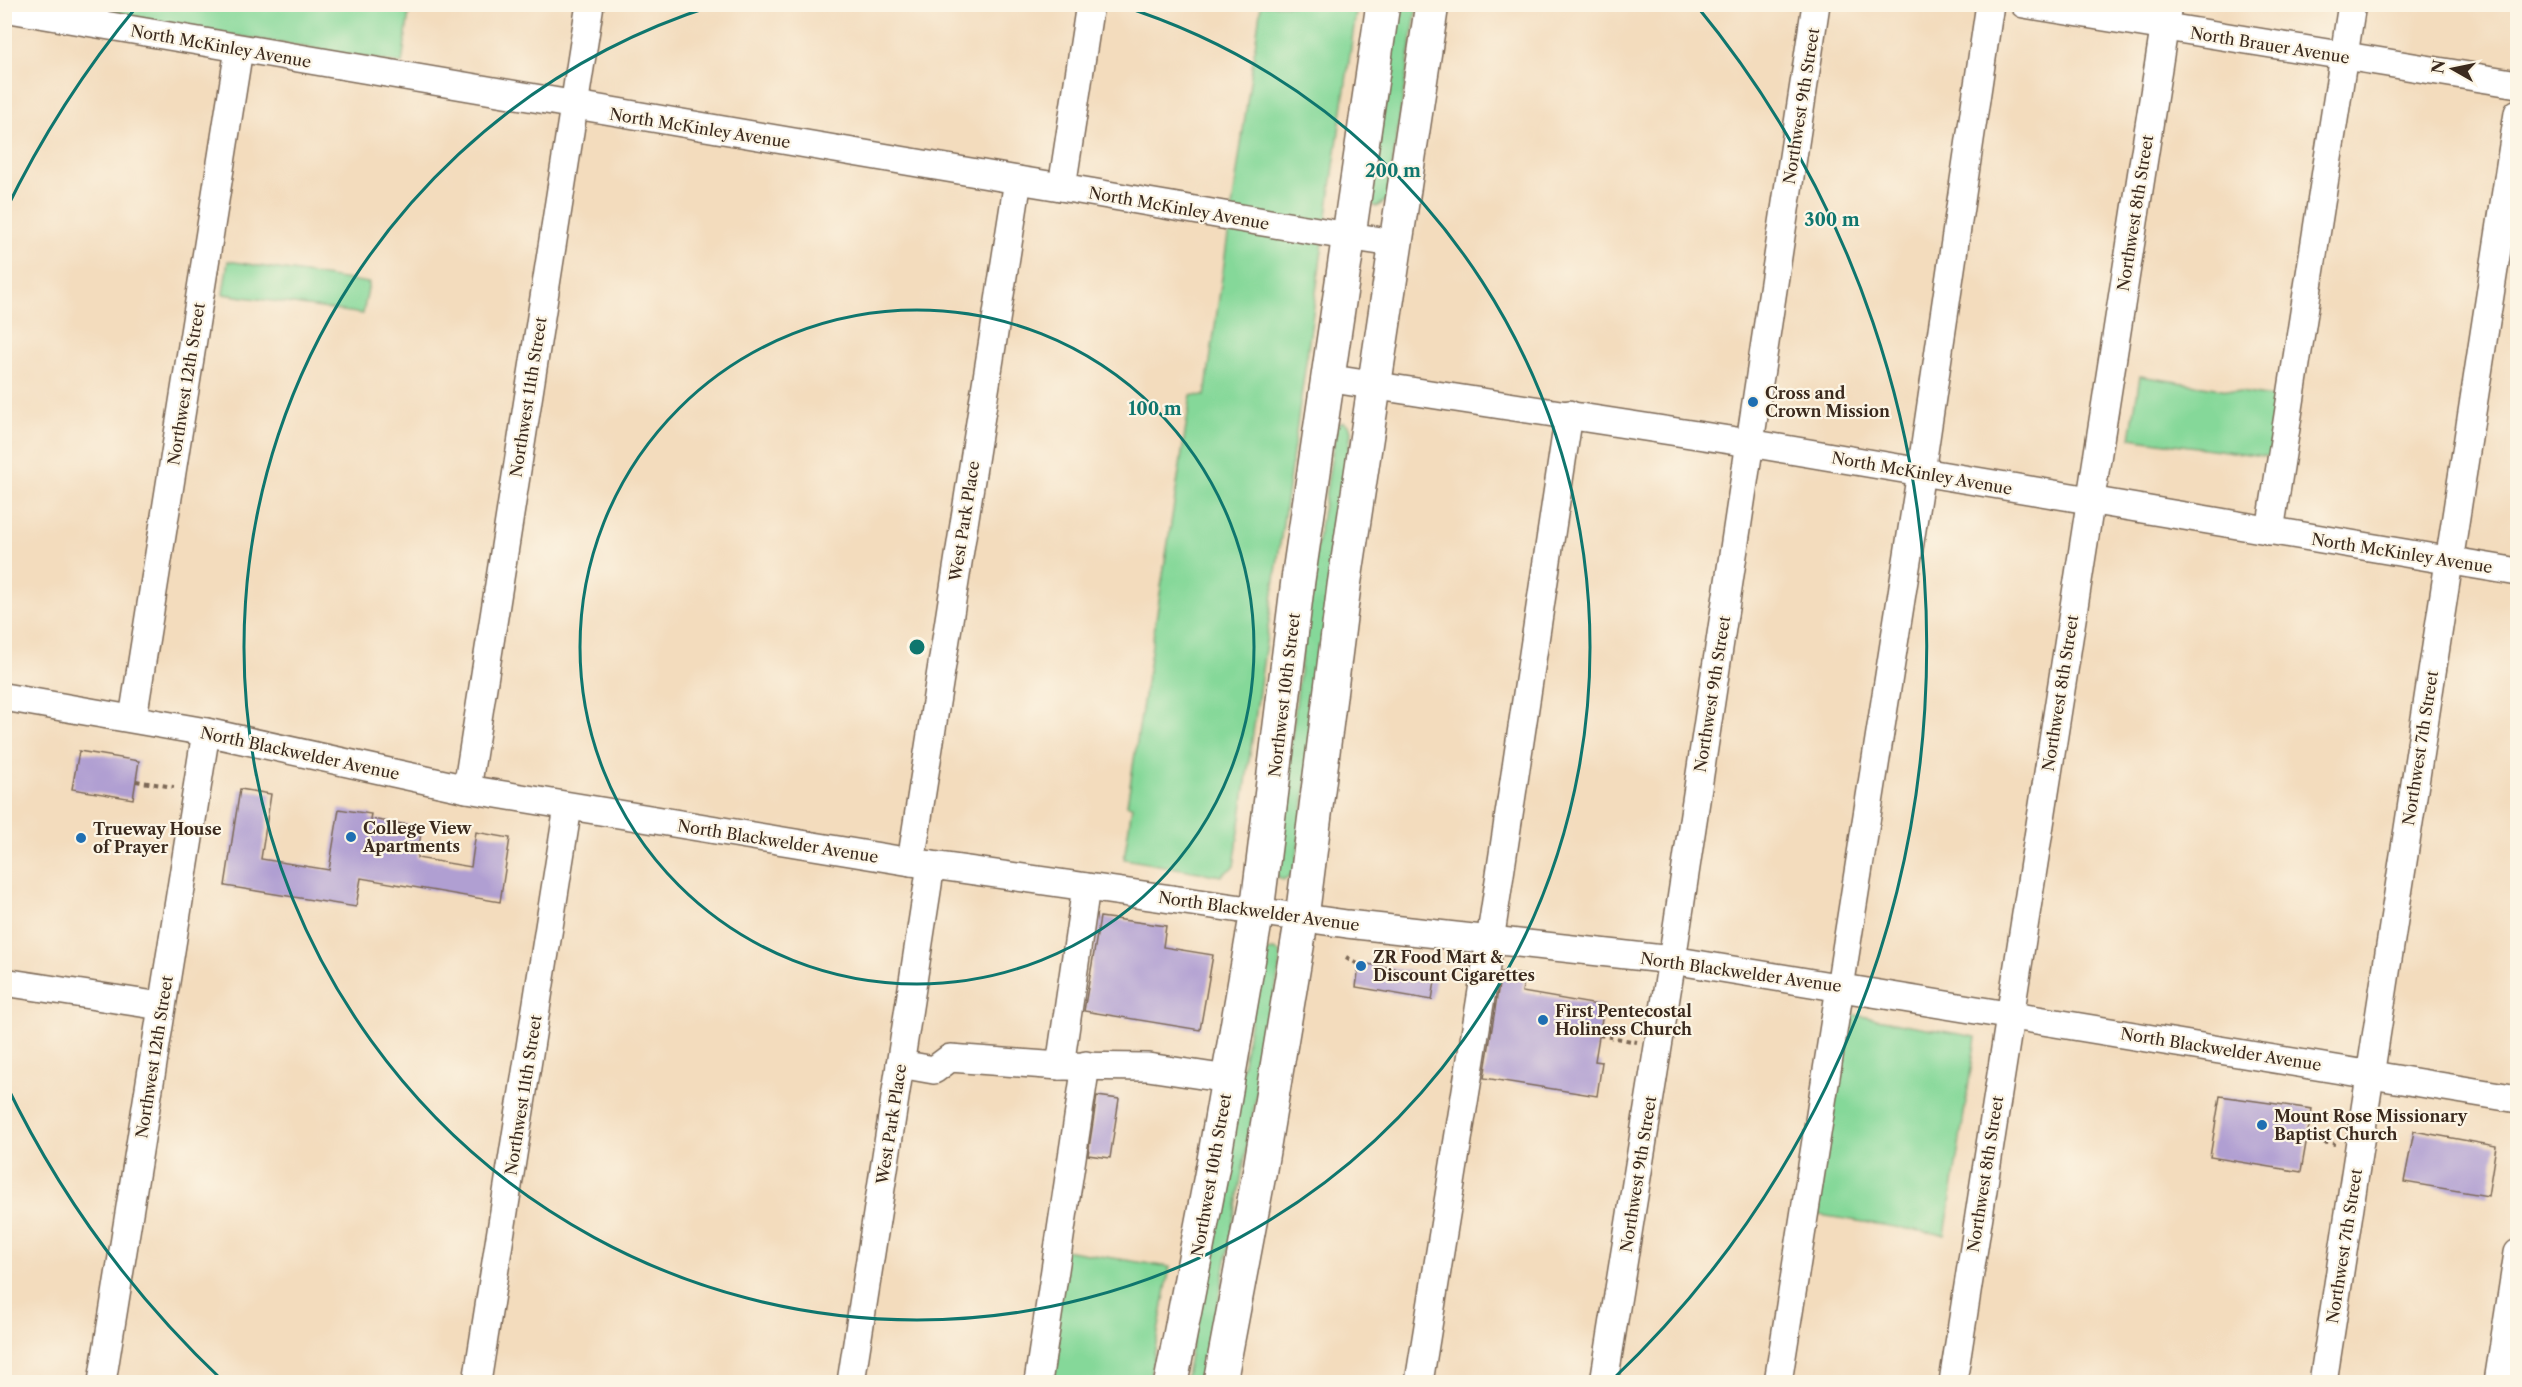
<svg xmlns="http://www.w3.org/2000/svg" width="2522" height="1387" font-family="'Libre Caslon Text',serif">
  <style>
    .green { fill: #85d899; stroke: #60815c; stroke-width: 1.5 }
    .building { fill: #b09fd2 }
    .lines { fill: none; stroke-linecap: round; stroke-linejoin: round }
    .minor-casing { stroke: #7b6856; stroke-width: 30 }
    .major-casing { stroke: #7b6856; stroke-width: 36 }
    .path { stroke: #7b6856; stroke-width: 4; stroke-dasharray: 4.5 4.5; stroke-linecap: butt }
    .minor { stroke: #fff; stroke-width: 27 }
    .major { stroke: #fff; stroke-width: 33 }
    .ring { fill: none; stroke: #0f766e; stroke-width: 3 }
    .poi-dot { fill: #1f6fb2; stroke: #fcf5e5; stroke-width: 2 }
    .labels { text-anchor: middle; stroke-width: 4.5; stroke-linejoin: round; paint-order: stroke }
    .street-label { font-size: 16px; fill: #3b2a1e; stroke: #fcf5e5 }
    .poi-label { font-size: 16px; font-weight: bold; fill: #3b2a1e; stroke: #fcf5e5; text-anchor: start }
    .centre { fill: #0f766e; stroke: #fcf5e5; stroke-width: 3 }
    .ring-label { font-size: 18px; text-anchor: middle; font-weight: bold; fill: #0f766e; stroke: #fcf5e5; stroke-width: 4.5; stroke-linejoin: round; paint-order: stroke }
  </style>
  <rect width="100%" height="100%" fill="#fcf5e5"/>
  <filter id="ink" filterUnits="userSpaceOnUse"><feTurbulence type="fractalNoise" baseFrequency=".0167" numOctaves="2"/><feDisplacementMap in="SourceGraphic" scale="12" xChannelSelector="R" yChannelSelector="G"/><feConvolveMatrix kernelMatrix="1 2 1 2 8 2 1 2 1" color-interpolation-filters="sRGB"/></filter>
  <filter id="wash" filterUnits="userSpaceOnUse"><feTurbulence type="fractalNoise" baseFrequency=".008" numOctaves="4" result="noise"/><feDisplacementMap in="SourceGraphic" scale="24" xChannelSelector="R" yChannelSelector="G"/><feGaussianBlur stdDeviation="1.35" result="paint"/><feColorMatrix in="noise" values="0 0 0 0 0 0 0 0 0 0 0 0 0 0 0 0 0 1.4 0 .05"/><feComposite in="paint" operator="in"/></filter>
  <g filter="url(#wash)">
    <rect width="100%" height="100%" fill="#f3dcbd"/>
    <!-- green -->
    <g class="green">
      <path d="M56,5H410L402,64Z"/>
      <path d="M1261,5H1357L1234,866L1221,876L1124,859L1132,806L1127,805L1191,395L1205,396Z"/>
      <path d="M1398,5H1417L1387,200L1376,207L1371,204L1368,198Z"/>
      <path d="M228,261L369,283L363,314L223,294Z"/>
      <path d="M2140,376L2278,398L2270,457L2130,438Z"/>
      <path d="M1344,422L1350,427L1351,432L1295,873L1283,880L1278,877L1276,869L1309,595L1337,424Z"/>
      <path d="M1274,950L1280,952L1281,959L1204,1382H1185L1262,958L1267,951Z"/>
      <path d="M1844,1013L1976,1037L1945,1235L1813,1214Z"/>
      <path d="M1063,1250L1170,1267L1149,1382H1042Z"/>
    </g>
    <g id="blocks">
      <!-- building -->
      <g class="building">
        <path d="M79,751L139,761L133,799L72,789Z"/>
        <path d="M240,789L271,794L261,859L329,870L339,809L371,814L370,819L422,827L417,858L471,867L476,832L510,838L500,902L361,878L356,907L225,886Z"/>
        <path d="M1100,917L1166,926L1163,947L1213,955L1200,1030L1084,1011Z"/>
        <path d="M1367,964L1436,975L1432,1000L1356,987L1359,966Z"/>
        <path d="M1501,972L1525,975L1522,992L1604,1006L1595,1061L1602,1062L1597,1096L1484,1078Z"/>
        <path d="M1097,1096L1119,1099L1110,1158L1088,1155Z"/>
        <path d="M2220,1096L2312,1109L2301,1172L2210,1157Z"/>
        <path d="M2414,1131L2496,1146L2488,1196L2404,1182Z"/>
      </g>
    </g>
  </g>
  <g filter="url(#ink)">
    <use href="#blocks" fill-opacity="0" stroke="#7b6856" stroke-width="1.5"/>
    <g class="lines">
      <!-- minor casing -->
      <g class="minor-casing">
        <g id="minor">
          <path d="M2024,4L2518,84"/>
          <path d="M4,8C342,67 680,124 1018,180C1144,200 1269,225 1395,243"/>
          <path d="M1062,187L1090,4"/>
          <path d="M1326,378L1749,443L2518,572"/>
          <path d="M2270,531L2352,4"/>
          <path d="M4,697L206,732L467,789L911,862L1347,924L1672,960L2518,1099"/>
          <path d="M133,718L239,49"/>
          <path d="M467,789L590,4"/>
          <path d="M911,862L1018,180"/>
          <path d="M4,982L161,1006"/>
          <path d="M900,1064L934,1070L950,1058L1060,1066L1148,1067L1228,1079"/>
          <path d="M1060,1066L1086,887"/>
          <path d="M102,1382L206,732"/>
          <path d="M477,1382L568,807"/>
          <path d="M851,1382L931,865"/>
          <path d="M1038,1382L1086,1065"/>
          <path d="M1419,1382L1490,941L1569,414"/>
          <path d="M1604,1382L1672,960L1816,4"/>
          <path d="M1778,1382L1921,472L1990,4"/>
          <path d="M1953,1382L2168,4"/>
          <path d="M2323,1382L2518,113"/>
          <path d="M2498,1382L2518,1253"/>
        </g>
      </g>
      <!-- major casing -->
      <g class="major-casing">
        <g id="major">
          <path d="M1171,1382L1214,1160L1257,911L1298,580L1383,4"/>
          <path d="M1220,1382L1260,1169L1302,917L1344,586L1432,4"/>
        </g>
      </g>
      <!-- path -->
      <g class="path">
        <path d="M136,781L174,787"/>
        <path d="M1346,957L1361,966"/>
        <path d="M1599,1035L1637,1042"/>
        <path d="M2306,1140L2335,1144"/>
      </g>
      <!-- minor -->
      <use href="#minor" class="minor"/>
      <!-- major -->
      <use href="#major" class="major"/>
    </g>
  </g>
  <!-- distance rings -->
  <g class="ring">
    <circle cx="917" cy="647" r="337"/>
    <path d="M1119 5A673 673 0 1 1 715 5"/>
    <path d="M222 1380A1010 1010 0 0 1 5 1082M5 212A1010 1010 0 0 1 138 5M1696 5A1010 1010 0 0 1 1612 1380"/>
  </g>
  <!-- markers -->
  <g class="poi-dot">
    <circle cx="1753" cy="402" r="6"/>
    <circle cx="351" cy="837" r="6"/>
    <circle cx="81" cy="838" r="6"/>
    <circle cx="1361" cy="966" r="6"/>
    <circle cx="1543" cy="1020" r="6"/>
    <circle cx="2262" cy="1125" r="6"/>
  </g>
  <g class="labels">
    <!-- street labels -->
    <g class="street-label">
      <text transform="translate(2270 45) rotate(9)" y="6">North Brauer Avenue</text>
      <text transform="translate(221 46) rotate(10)" y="6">North McKinley Avenue</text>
      <text transform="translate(1801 106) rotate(-81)" y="6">Northwest 9th Street</text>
      <text transform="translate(700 128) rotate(9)" y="6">North McKinley Avenue</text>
      <text transform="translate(1179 208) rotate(10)" y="6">North McKinley Avenue</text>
      <text transform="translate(2135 213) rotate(-81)" y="6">Northwest 8th Street</text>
      <text transform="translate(186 384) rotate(-81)" y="6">Northwest 12th Street</text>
      <text transform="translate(528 397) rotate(-81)" y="6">Northwest 11th Street</text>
      <text transform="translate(1922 473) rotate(10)" y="6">North McKinley Avenue</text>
      <text transform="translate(964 521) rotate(-81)" y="6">West Park Place</text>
      <text transform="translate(2402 553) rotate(9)" y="6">North McKinley Avenue</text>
      <text transform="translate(2060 693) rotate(-81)" y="6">Northwest 8th Street</text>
      <text transform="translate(1712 694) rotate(-81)" y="6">Northwest 9th Street</text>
      <text transform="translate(1284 695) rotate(-83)" y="6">Northwest 10th Street</text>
      <text transform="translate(2420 748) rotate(-81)" y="6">Northwest 7th Street</text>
      <text transform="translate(300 753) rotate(12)" y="6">North Blackwelder Avenue</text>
      <text transform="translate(778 841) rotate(9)" y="6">North Blackwelder Avenue</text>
      <text transform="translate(1259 911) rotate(8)" y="6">North Blackwelder Avenue</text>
      <text transform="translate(1741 972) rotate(8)" y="6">North Blackwelder Avenue</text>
      <text transform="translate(2221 1049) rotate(9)" y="6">North Blackwelder Avenue</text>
      <text transform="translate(154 1057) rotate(-81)" y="6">Northwest 12th Street</text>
      <text transform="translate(523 1095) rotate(-81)" y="6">Northwest 11th Street</text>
      <text transform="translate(891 1124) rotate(-81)" y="6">West Park Place</text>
      <text transform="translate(1638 1174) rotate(-81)" y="6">Northwest 9th Street</text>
      <text transform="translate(1985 1174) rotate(-81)" y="6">Northwest 8th Street</text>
      <text transform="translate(1211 1175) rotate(-80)" y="6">Northwest 10th Street</text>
      <text transform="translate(2344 1246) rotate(-81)" y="6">Northwest 7th Street</text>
    </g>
    <!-- poi labels -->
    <g class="poi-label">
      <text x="1765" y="399">Cross and<tspan x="1765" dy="18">Crown Mission</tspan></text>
      <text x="363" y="834">College View<tspan x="363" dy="18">Apartments</tspan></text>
      <text x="93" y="835">Trueway House<tspan x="93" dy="18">of Prayer</tspan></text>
      <text x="1373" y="963">ZR Food Mart &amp;<tspan x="1373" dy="18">Discount Cigarettes</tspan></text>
      <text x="1555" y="1017">First Pentecostal<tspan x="1555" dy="18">Holiness Church</tspan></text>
      <text x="2274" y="1122">Mount Rose Missionary<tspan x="2274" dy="18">Baptist Church</tspan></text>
    </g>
  </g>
  <circle cx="917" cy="647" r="9" class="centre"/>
  <g class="ring-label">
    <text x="1393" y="177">200 m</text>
    <text x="1832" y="226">300 m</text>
    <text x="1155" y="415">100 m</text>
  </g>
  <!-- margin -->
  <rect width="2522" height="1387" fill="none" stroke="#fcf5e5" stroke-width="24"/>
  <!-- north arrow -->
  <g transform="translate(2453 69) rotate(279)" stroke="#fcf5e5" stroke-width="4.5" paint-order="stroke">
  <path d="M0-4.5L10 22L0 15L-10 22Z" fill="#3b2a1e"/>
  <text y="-9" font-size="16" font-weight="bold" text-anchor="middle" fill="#3b2a1e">N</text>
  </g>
</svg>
